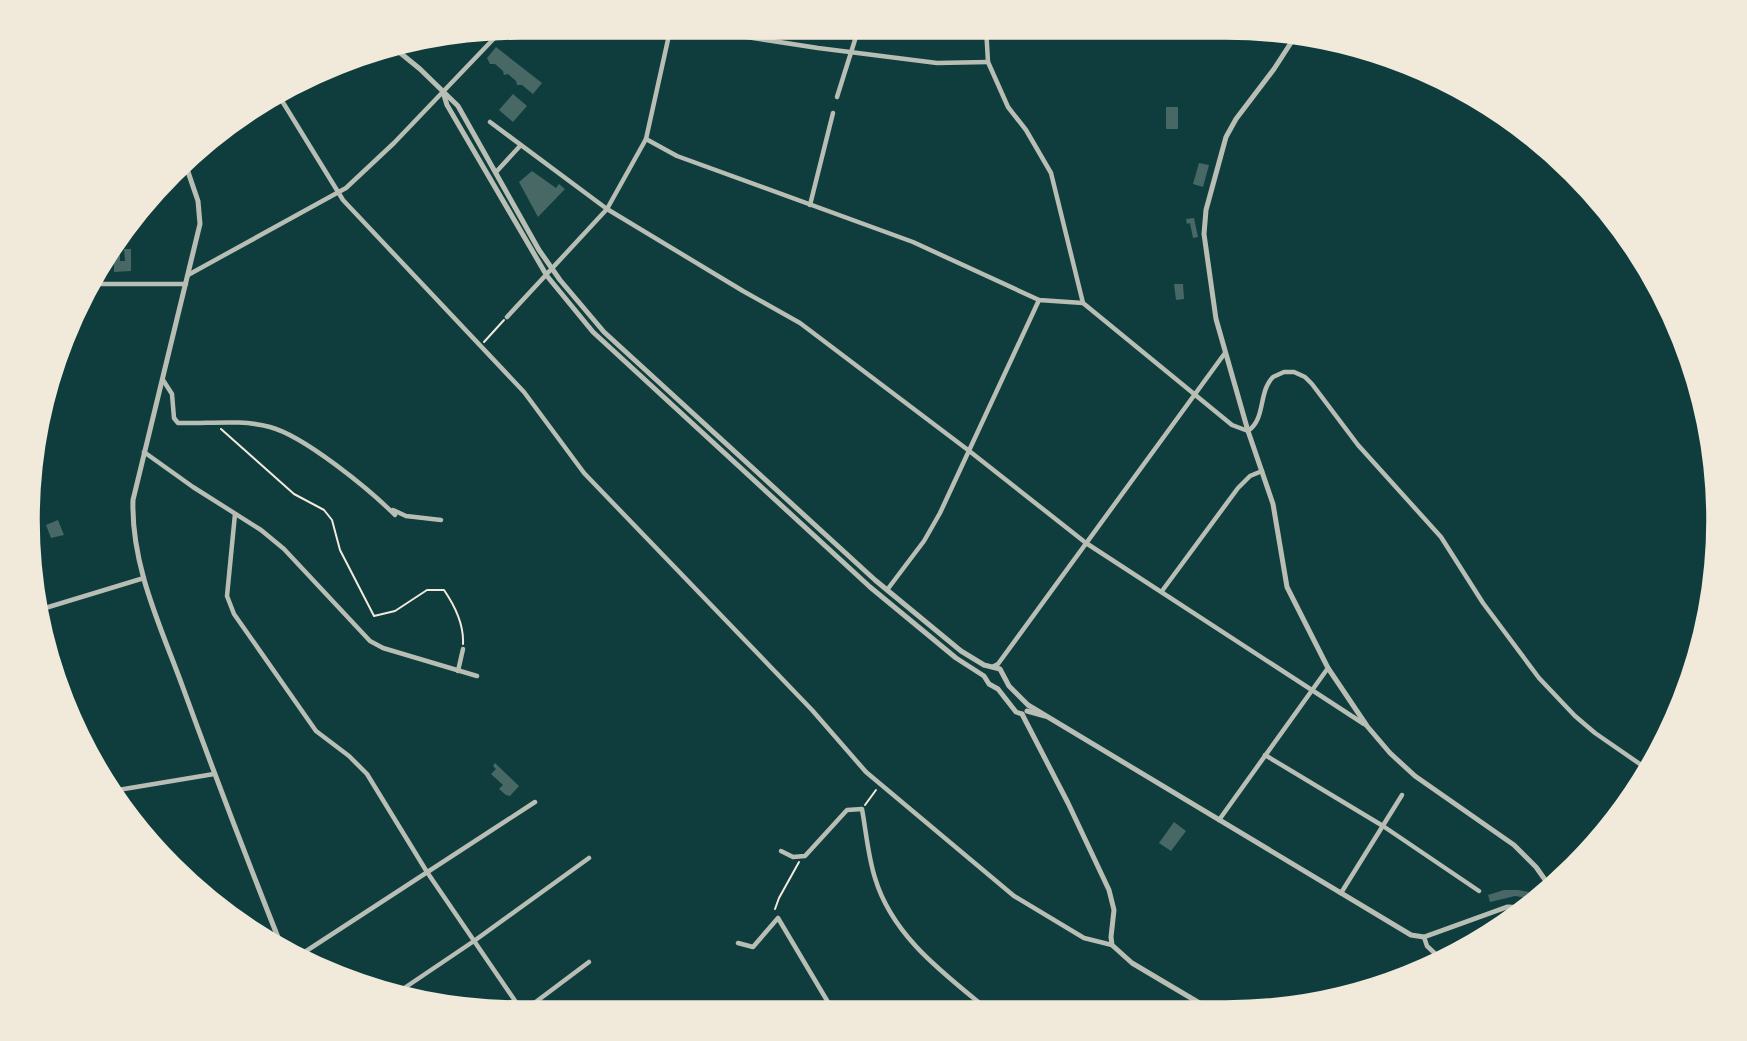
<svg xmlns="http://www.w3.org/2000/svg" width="1747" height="1041" font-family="Cabin,sans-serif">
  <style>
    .building { fill: #486865 }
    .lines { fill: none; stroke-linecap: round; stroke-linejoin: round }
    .path { stroke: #f1e9da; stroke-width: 2 }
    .minor { stroke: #b8beb3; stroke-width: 4.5 }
    .tertiary { stroke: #b8beb3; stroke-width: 5 }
    .rim { fill: none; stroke: #f1e9da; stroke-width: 3.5 }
  </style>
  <rect width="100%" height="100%" fill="#0f3d3e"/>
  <!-- building -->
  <g class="building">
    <path d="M496,47L542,83L533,94L522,85H517L516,81L508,74L504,75L503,71L495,64H490L487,58Z"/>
    <path d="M513,94L527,106L513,122L499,110Z"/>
    <rect x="1166" y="107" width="12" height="22"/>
    <path d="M1199,163L1209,165L1203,187L1193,184Z"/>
    <path d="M532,171L556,188L559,184L565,189L538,217L519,182Z"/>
    <path d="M1194,218L1198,237L1193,238L1190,223L1187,224L1186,219Z"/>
    <path d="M114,249H120V261H125L124,249H131V271L114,272Z"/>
    <path d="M1174,284H1183L1184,299L1176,300Z"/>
    <path d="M58,520L64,535L51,538L46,525Z"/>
    <path d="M495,763L519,786L510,796L506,795L499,789L503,785L491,774L496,769L493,766Z"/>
    <path d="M1174,822L1186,831L1171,851L1159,843Z"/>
    <path d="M1504,890H1518L1529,892L1527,898L1515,896L1490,902L1488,895Z"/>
    <path d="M1474,938L1477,946L1455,956L1450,946L1461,940L1462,942Z"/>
  </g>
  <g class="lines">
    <!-- path -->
    <g class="path">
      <path d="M484,342L504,320"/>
      <path d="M221,429L294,494L324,510L332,520L340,550L374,616L395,611L427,590H444C455,606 464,625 463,644"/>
      <path d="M865,805L876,790"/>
      <path d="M775,909L779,898L799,862"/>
    </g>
    <!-- minor -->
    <g class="minor">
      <path d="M675,26L818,48L937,63L988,62"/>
      <path d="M986,27L988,62L1008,107L1026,130L1051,173L1083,303L1232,425L1248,431C1266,419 1258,392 1273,377L1284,372H1294L1305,377L1312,384L1358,445L1441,537L1483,603L1539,678L1575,716L1595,733L1650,771"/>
      <path d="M279,96L343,200L524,392L584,473L812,710L866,772L1014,896L1084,938L1112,945"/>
      <path d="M837,97L859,27"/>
      <path d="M490,122L607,209L743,291L800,323L968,450L1086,543L1364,724"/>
      <path d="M646,139L677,156L913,242L1039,300L1083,303"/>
      <path d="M497,171L520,146"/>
      <path d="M810,205L833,113"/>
      <path d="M188,275L346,188L394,143L503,29"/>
      <path d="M94,284H186"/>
      <path d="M507,317L607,209L646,139L671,26"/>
      <path d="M163,380L172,394L174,418L178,423C207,424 241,419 270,427C304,436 369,489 395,515"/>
      <path d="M144,452L193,487L261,530L284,549L370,641L383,648L477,676"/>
      <path d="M393,510L406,516L441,520"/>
      <path d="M235,514L227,596L234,614L316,731L349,756L367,774L427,872L524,1014"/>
      <path d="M887,590L924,541L940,513L1039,300"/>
      <path d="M1162,591L1238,488L1250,476L1262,471"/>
      <path d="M39,599L45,621L44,629"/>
      <path d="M42,609L144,578"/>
      <path d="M994,666L998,664L1225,353"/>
      <path d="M458,671L463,649"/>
      <path d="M1265,755L1383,826L1479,891"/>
      <path d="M112,791L214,774"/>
      <path d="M1219,820L1328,668"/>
      <path d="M781,851L793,857L805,856L847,810L862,809C866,831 868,856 875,878C893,938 946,975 993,1014"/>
      <path d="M1341,893L1402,795"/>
      <path d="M1424,937L1427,946L1443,961"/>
      <path d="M738,943L753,947L778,918L835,1014"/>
      <path d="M297,957L535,802"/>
      <path d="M394,995L474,941L589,858"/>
      <path d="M521,1013L589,962"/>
    </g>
    <!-- tertiary -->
    <g class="tertiary">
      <path d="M1296,35L1274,69L1236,119L1226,137L1206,210L1204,234L1216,319L1248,431L1273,504L1287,587L1328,668L1367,726L1390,753L1415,776L1514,845L1536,867L1553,891"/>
      <path d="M393,47L420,69L458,106L539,250L560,280L604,332L875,580L961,651L984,665L1000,669L1009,686L1028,705L1411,935L1424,937L1507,907L1531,908"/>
      <path d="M443,92L447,105L547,276L593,332L870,587L956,658L984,676L989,684L998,689L1016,712L1022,714"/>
      <path d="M185,163L198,201L200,224L133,500C131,565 160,625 182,685C214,773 248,862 283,950"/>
      <path d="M1027,711L1045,716"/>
      <path d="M1022,714L1068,803L1109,890L1114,910L1111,937L1112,945L1132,963L1218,1014"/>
    </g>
  </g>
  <!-- crop -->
  <path d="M0 0H1747V1041H0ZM520 38H1226A482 482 0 0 1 1708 520V520A482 482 0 0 1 1226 1002H520A482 482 0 0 1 38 520V520A482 482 0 0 1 520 38Z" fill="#f1e9da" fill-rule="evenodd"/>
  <path class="rim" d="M520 38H1226A482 482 0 0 1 1708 520V520A482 482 0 0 1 1226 1002H520A482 482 0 0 1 38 520V520A482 482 0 0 1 520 38Z"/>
</svg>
